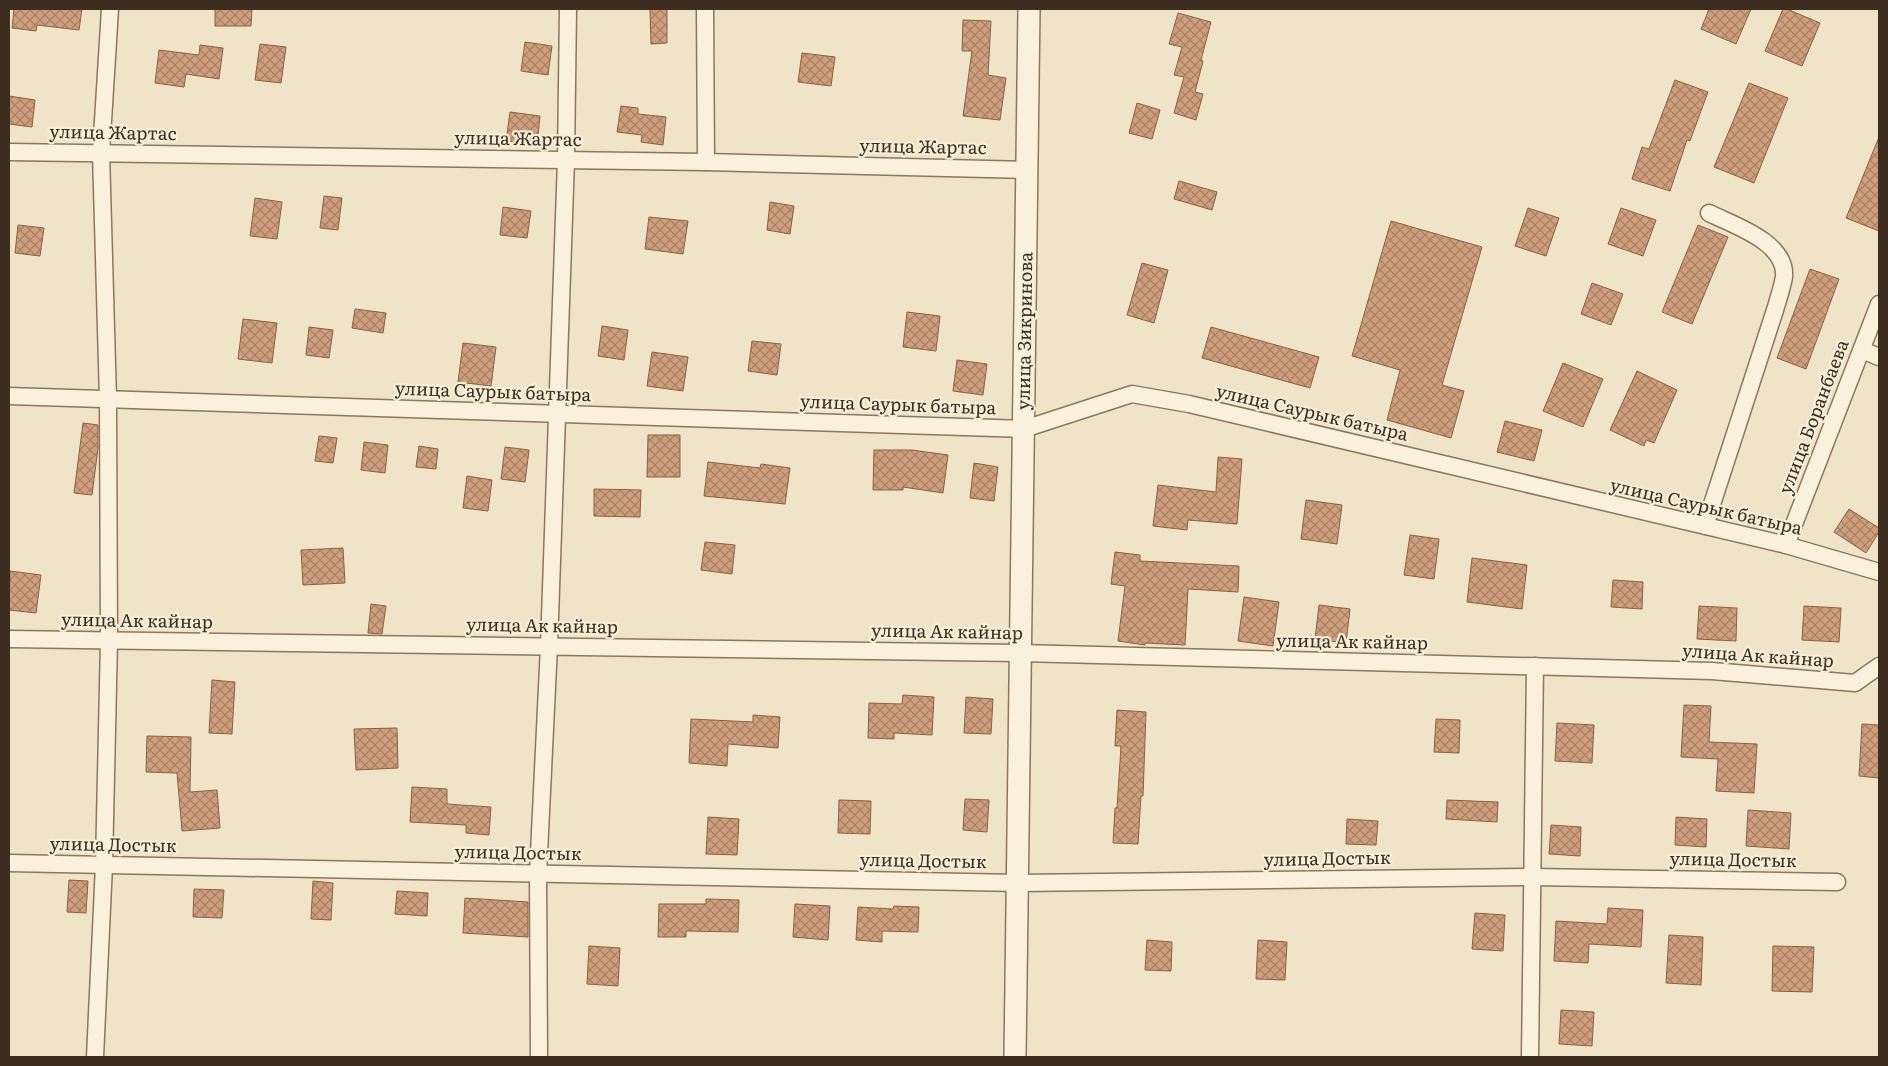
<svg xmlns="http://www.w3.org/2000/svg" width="1888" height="1066" font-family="Literata,serif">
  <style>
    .building { fill: url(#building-cross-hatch); stroke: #8d5f41 }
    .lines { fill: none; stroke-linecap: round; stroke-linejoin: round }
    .minor-casing { stroke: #8d765c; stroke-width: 19 }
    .tertiary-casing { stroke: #8d765c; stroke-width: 24 }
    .minor { stroke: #faf1dc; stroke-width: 16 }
    .tertiary { stroke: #faf1dc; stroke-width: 21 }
    .labels { text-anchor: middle; stroke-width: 4.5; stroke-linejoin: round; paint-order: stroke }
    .street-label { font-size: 18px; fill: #3d2e20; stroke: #f7eed8 }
  </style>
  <defs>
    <pattern id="building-cross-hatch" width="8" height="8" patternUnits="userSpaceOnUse" patternTransform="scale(1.25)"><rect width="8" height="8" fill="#cf9f7d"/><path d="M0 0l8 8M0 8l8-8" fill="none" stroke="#a98266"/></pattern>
  </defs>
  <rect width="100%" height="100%" fill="#f0e4c8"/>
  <!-- building -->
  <g class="building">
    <path d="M14,9H82L79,30L37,25L36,31L12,28Z"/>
    <path d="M215,9H252L251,26H215Z"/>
    <path d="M650,9H667V43L651,44Z"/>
    <path d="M1709,9H1751L1736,44L1701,29Z"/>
    <path d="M1783,9H1787L1820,23L1802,66L1765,51Z"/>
    <path d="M1178,13L1211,22L1201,60L1203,61L1195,92L1203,94L1196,120L1174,113L1184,77L1174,75L1182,47L1169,44Z"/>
    <path d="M963,20L991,21L988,75L1006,78L1000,120L963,116L972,51H962Z"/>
    <path d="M525,42L552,46L548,75L521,71Z"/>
    <path d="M260,44L286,47L281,83L255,80Z"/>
    <path d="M200,45L223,48L219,79L186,74L184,87L155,83L159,50L199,55Z"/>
    <path d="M802,53L835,57L831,86L798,82Z"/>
    <path d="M1675,80L1708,92L1690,141L1687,140L1670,191L1632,179L1642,147L1649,149Z"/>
    <path d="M1749,83L1788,98L1754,183L1714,167Z"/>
    <path d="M9,96L35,100L32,127L9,124Z"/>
    <path d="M1137,103L1160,110L1152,139L1129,133Z"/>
    <path d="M621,106L638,108V114L666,117L663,145L641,142L642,135L617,132Z"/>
    <path d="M510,112L540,116L537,145L506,141Z"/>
    <path d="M1879,137V231L1846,218Z"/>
    <path d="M1179,181L1217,192L1212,210L1174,199Z"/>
    <path d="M324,196L342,198L338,230L320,228Z"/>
    <path d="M255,198L282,202L277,239L250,236Z"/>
    <path d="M770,202L794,206L790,234L767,230Z"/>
    <path d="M503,207L531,211L527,238L500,235Z"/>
    <path d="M1528,208L1559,218L1546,256L1515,246Z"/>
    <path d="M1621,208L1656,220L1643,256L1608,244Z"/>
    <path d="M649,217L688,221L683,254L645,249Z"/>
    <path d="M1391,221L1482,247L1442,385L1464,391L1451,438L1387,420L1400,370L1352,356Z"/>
    <path d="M18,225L44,228L40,256L15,253Z"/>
    <path d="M1698,225L1728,237L1692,324L1662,312Z"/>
    <path d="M1142,263L1168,270L1154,323L1127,315Z"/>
    <path d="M1810,269L1839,279L1806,369L1777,358Z"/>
    <path d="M1592,283L1623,294L1611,325L1581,314Z"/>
    <path d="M355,309L386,313L383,333L352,328Z"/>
    <path d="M907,312L940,316L936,351L903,347Z"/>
    <path d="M243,319L277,323L272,363L238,359Z"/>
    <path d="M602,326L628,330L624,360L598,356Z"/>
    <path d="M309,327L333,330L329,358L306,355Z"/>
    <path d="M1211,327L1319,357L1310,388L1202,358Z"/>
    <path d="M752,341L781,344L777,375L748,371Z"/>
    <path d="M463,343L496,347L491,386L458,382Z"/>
    <path d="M652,352L688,357L683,391L647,386Z"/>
    <path d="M957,360L987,364L983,395L953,391Z"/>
    <path d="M1563,363L1603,379L1583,427L1543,411Z"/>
    <path d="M1637,371L1677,390L1654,443L1646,440L1644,446L1610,430Z"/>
    <path d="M1505,421L1542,430L1534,461L1497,452Z"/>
    <path d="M83,423L98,425V448L92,495L74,493Z"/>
    <path d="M648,435H680V477H647Z"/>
    <path d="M319,436L337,438L333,463L315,461Z"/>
    <path d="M364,442L388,445L385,473L361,470Z"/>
    <path d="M419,446L438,449L436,469L416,467Z"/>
    <path d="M505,447L529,450L525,482L501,479Z"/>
    <path d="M874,450H912L948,455L943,493L903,487V490H873Z"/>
    <path d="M1218,457L1242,459L1237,524L1188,520L1187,530L1153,526L1158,485L1216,492Z"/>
    <path d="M708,462L760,468L761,464L790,468L785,504L704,496Z"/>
    <path d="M974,463L998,467L994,501L970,498Z"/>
    <path d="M467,476L492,480L488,511L463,508Z"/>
    <path d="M594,489L641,490L640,517L594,516Z"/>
    <path d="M1306,500L1342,505L1337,544L1301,539Z"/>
    <path d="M1849,509L1879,528V532L1866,553L1834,532Z"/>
    <path d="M1410,535L1439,539L1434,579L1404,575Z"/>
    <path d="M705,542L735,545L732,574L701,570Z"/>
    <path d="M343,548L345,583L303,585L301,550Z"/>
    <path d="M1115,552L1140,555V561L1239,566L1238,592L1188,589L1185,645L1145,643V645L1118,641L1125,586L1111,584Z"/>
    <path d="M1472,558L1527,565L1522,609L1467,602Z"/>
    <path d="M10,571L41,575L36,613L9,610Z"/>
    <path d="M1613,580L1643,582L1642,609L1611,607Z"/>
    <path d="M1244,597L1279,602L1273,646L1238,641Z"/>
    <path d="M371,604L386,606L382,634L368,633Z"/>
    <path d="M1319,605L1350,609L1346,643L1315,639Z"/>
    <path d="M1699,606L1737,608L1736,641L1697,639Z"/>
    <path d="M1804,606L1841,608L1839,642L1802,640Z"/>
    <path d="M212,680L235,682L232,734L209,733Z"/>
    <path d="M903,695L934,697L932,735L894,733V739L868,738L869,703L902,704Z"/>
    <path d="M966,697L993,699L991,734L964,733Z"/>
    <path d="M1684,705L1711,706L1709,742L1757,744L1754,793L1716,791L1718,759L1681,757Z"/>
    <path d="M1117,710L1146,712L1143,796H1141L1138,844L1113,843L1115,808H1117L1121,746H1115Z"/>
    <path d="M753,715L780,717L778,748L728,744L727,766L689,763L691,719L753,722Z"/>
    <path d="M1436,719L1460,720L1459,753L1434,752Z"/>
    <path d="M1557,723L1594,725L1592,763L1555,761Z"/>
    <path d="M1862,724L1879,725V778L1859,776Z"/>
    <path d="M397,728L398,768L356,770L354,729Z"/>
    <path d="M147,736L191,737L190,792L217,790L220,828L182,831L177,773L146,772Z"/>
    <path d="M412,787L447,789V804L491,807L489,835L466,833V825L410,822Z"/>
    <path d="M965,799L989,800L987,832L963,830Z"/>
    <path d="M839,800L871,801L870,834L838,833Z"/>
    <path d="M1447,800L1498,802L1497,822L1446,819Z"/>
    <path d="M1748,810L1791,813L1789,849L1746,846Z"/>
    <path d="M708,817L739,819L737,855L706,854Z"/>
    <path d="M1676,817L1707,819L1706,847L1675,845Z"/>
    <path d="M1347,819L1378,821L1376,845L1346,844Z"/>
    <path d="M1551,825L1581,827L1580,856L1549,854Z"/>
    <path d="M69,880L88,881L86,913L67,912Z"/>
    <path d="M313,881L333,883L331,920L311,919Z"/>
    <path d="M194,889L224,890L222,918L193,917Z"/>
    <path d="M397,891L428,893L427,916L395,914Z"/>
    <path d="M465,898L528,902V937L463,933Z"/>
    <path d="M706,899L739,900L738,932L686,931V937H658L659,904H706Z"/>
    <path d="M795,904L830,906L828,940L793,937Z"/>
    <path d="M894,906L919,907L918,932L882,931V942L856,940L858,907L893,909Z"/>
    <path d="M1608,908L1643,910L1641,947L1589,944L1588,963L1554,961L1556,921L1607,924Z"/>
    <path d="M1475,913L1505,915L1503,951L1472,949Z"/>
    <path d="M1669,935L1703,937L1701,985L1666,983Z"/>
    <path d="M1147,940L1172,942L1171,971L1145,970Z"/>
    <path d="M1258,940L1287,942L1285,980L1256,979Z"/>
    <path d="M589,946L620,948L618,986L587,984Z"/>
    <path d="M1773,946L1814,947L1812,992L1772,991Z"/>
    <path d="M1561,1010L1594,1012L1592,1046L1559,1044Z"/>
  </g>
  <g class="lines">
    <!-- minor casing -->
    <g class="minor-casing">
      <g id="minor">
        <path d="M705,9L706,162"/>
        <path d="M9,152L706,162L1026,170"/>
        <path d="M1862,350L1879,357"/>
        <path d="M9,396L1024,429L1132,394L1189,404L1786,545L1879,572"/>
        <path d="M1705,526L1775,310C1778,300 1782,288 1784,277C1787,242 1733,225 1709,213"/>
        <path d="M1786,545L1879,304"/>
        <path d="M9,639L1020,653L1712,671L1855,683L1879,666"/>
        <path d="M9,863L1018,883L1532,877L1837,882"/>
        <path d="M95,1057L104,865L109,640L108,399L101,153L110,9"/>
        <path d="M539,1057L538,874L549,646L566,160L568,9"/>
        <path d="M1530,1057L1535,666"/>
      </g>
    </g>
    <!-- tertiary casing -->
    <g class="tertiary-casing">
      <path id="tertiary" d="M1015,1057L1029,9"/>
    </g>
    <!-- minor -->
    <use href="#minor" class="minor"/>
    <!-- tertiary -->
    <use href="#tertiary" class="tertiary"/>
  </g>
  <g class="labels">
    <!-- street labels -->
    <g class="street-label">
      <text transform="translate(113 133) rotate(1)" y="6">улица Жартас</text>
      <text transform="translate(518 139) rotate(1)" y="6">улица Жартас</text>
      <text transform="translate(923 147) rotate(1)" y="6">улица Жартас</text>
      <text transform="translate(1025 331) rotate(-89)" y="6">улица Зикринова</text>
      <text transform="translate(493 392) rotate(2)" y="6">улица Саурык батыра</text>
      <text transform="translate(898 405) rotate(2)" y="6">улица Саурык батыра</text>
      <text transform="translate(1312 413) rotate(13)" y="6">улица Саурык батыра</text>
      <text transform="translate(1814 417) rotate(-69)" y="6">улица Боранбаева</text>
      <text transform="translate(1706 507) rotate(13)" y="6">улица Саурык батыра</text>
      <text transform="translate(137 621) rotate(1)" y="6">улица Ак кайнар</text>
      <text transform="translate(542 626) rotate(1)" y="6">улица Ак кайнар</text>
      <text transform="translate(947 632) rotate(1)" y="6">улица Ак кайнар</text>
      <text transform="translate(1352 642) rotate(1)" y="6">улица Ак кайнар</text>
      <text transform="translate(1758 656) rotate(4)" y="6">улица Ак кайнар</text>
      <text transform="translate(113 845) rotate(1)" y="6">улица Достык</text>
      <text transform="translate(518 853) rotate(1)" y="6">улица Достык</text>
      <text transform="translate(1327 859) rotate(-1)" y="6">улица Достык</text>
      <text transform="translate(1733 860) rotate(1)" y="6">улица Достык</text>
      <text transform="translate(923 861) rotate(1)" y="6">улица Достык</text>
    </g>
  </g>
  <!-- border -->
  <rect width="1888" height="1066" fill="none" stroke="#3d2e20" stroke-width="20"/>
</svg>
